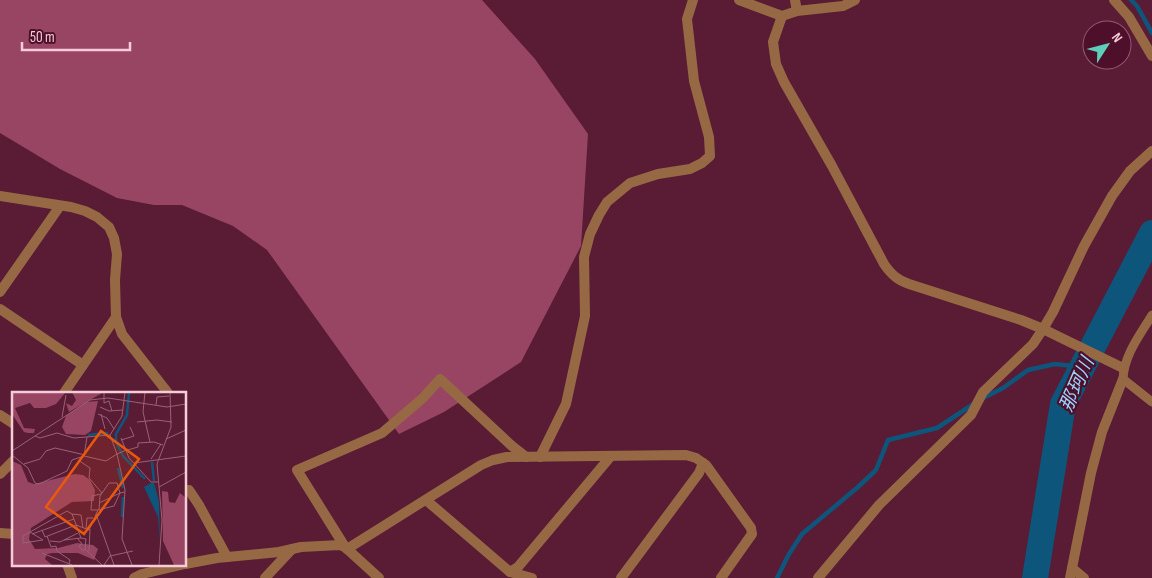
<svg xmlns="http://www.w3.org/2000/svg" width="1152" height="578" font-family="'Sofia Sans Condensed','Noto Sans JP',sans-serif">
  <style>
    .forest { fill: #974563 }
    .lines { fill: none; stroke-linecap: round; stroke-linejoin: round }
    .stream { stroke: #0e557b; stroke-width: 4.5 }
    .river { stroke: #0e557b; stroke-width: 26 }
    .service { stroke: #966944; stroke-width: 9 }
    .minor { stroke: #966944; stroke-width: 10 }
    .tertiary { stroke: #966944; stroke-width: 10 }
    .labels { text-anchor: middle; stroke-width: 4.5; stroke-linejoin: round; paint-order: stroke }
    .water-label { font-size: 19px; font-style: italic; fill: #97d4fe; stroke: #4e0f2a }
    .inset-river { fill: none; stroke: #0e557b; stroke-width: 2.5 }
    .inset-road { fill: none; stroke: #986276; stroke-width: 1 }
    .view { fill: #e8590c; fill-opacity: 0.15; stroke: #e8590c; stroke-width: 2.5 }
    .inset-edge { fill: none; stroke: #f5ccd8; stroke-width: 2.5 }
  </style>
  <rect width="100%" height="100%" fill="#5a1b34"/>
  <!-- forest -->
  <path class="forest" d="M0,0H482L535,59L588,134L581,246L521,362L444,412L399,434L267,250L233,226L182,205H154L117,198L60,169L0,133Z"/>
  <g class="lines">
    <!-- stream -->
    <g class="stream">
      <path d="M1131,0L1137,6L1152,33"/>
      <path d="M981,399L1003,388L1028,370L1055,364L1082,367"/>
      <path d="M777,578L789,554L802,534L858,487L876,470L888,440L937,428L975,403"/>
    </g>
    <!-- river -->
    <path class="river" d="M1035,578L1063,404L1152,233"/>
    <!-- service -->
    <path class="service" d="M1152,315C1140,335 1124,355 1123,379L1152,402"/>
    <!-- minor -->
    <g class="minor">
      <path d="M739,0L782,16L797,11L843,6L855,0"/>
      <path d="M795,0L797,11"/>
      <path d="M782,16L773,42L776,64L784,82L832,166L884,264C891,274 897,280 909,284L1021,320L1043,329L1053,312L1084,246L1112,196L1130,171L1152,151"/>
      <path d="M0,196L71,207L85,211L97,217L109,227L114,238L117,254L115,280L116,317L64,393"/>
      <path d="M0,292L60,206"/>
      <path d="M0,309L83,365"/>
      <path d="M116,317L122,334L168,393"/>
      <path d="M0,415L14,424"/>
      <path d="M540,457L566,404L585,316L584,257L590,234L599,215L607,202L630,183L658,174L690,169L702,163L710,156L709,137L694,81L687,19L693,0"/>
      <path d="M0,474L14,460"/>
      <path d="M185,490H189L199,505L227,557"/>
      <path d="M426,500L510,572L532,578"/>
      <path d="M0,533L14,534"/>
      <path d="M345,547L297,470L382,433L423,398L440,379L512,446L526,457"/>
      <path d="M347,549L481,465L493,460L507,457L686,455L696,458L706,465L751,528L752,534L721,578"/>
      <path d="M67,564L72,578"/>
      <path d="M185,564L217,558L279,552L301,547L340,545L345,547L379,578"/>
      <path d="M1072,568L1084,578"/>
      <path d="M510,572L518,567L611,456"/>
      <path d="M134,578L142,574L185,564"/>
      <path d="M265,578L292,549"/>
      <path d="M621,578L699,473L703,463"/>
      <path d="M818,578L879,505L971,415L983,392L1033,344L1043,329L1123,368"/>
      <path d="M1070,578L1091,473L1102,432L1123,379"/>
    </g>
    <!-- tertiary -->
    <path class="tertiary" d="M1114,0L1129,17L1152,56"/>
  </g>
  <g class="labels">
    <!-- water labels -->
    <g class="water-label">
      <text transform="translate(1076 384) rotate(-66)" y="7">那珂川</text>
    </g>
  </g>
  <!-- overview -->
  <g transform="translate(12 392)">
    <rect width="174" height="174" fill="#5a1b34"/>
    <path d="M0,0H54L44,12L34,16H22L18,11L3,16L12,36L23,37L22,41H16L12,40L0,22ZM60,0H92L57,20L54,11L60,14L64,8ZM86,9L79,39L73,43L54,42L50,35L54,24L74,10ZM0,69L9,73L16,90L22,92L63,82L71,83L78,88L83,98L82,109L60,110L19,136L17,147L23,157L46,156L65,151L81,153L86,157L82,168L66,161H41L35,162L33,167L40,173H0ZM150,99L156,100L157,110L163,111L168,101L174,106V173H162L151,149Z" fill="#974563"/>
    <path d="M139,91H142L147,109L148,150L146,125L132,95Z" fill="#0e557b"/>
    <path class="inset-river" d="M117,0L115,23L104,42V50L111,64L133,87M76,43L96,41M140,70L142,89M106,76L111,96M110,125L111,105"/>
    <path class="inset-road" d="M92,0V11L97,9L100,19M133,0L131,20L138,50M144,13L145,5L157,4M88,15L97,19L111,18M86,22L95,26L102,37M89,22L93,37M50,25L54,3M125,30L145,28L160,30M23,44L28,46L45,41L62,46L98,43L110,24L113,0M109,46L117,66L139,90H146M154,47L174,38M109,48L122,44L118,35M0,59L78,8L96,6L155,15L174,12M112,59L105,62L113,98L110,147L120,173M112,59L126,55V51L142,50L151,53M0,63L16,76L23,91L27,92L55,79L60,68L72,64L75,45M72,64L94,69L105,62L98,43M139,67L149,52M66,68L78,76L77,86L90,101M122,71L174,64M12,72L28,67L34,59L43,56L73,63M147,95L174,80M87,111L108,101M86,118H79L80,104L89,102M87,118L88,104L97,91H105L108,101M60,122L69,123L71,136M84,122L102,173M74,137L75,126H81M30,138L33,145L64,133L77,138L86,118L102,114L108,101L113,100M18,140L31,148L11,151V144L55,119L60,122L69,146L52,148M20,142L62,127M35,144L39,155L44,154L45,159L58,168L57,172M69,146L74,147L73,157L90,173M66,147L70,152L67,154L71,159L73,157M38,149L48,150L66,141M77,159L78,137M30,161L60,173M92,173L98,164L121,159M147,173L150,128L145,72L159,35L158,0"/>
    <path class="view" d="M89,39L127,67L72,142L34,115Z"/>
    <rect width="174" height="174" class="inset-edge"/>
  </g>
  <!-- north arrow -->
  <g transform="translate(1107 45) rotate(54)"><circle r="24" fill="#4e0f2a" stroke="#915b70"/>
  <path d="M0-4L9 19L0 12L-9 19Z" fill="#5dceb9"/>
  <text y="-8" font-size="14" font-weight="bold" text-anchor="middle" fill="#f5ccd8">N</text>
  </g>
  <!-- scale -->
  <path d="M22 42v8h108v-8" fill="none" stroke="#f5ccd8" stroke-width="2.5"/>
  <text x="30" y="42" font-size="15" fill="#f5ccd8" stroke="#4e0f2a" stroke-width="4" paint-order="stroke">50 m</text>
</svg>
